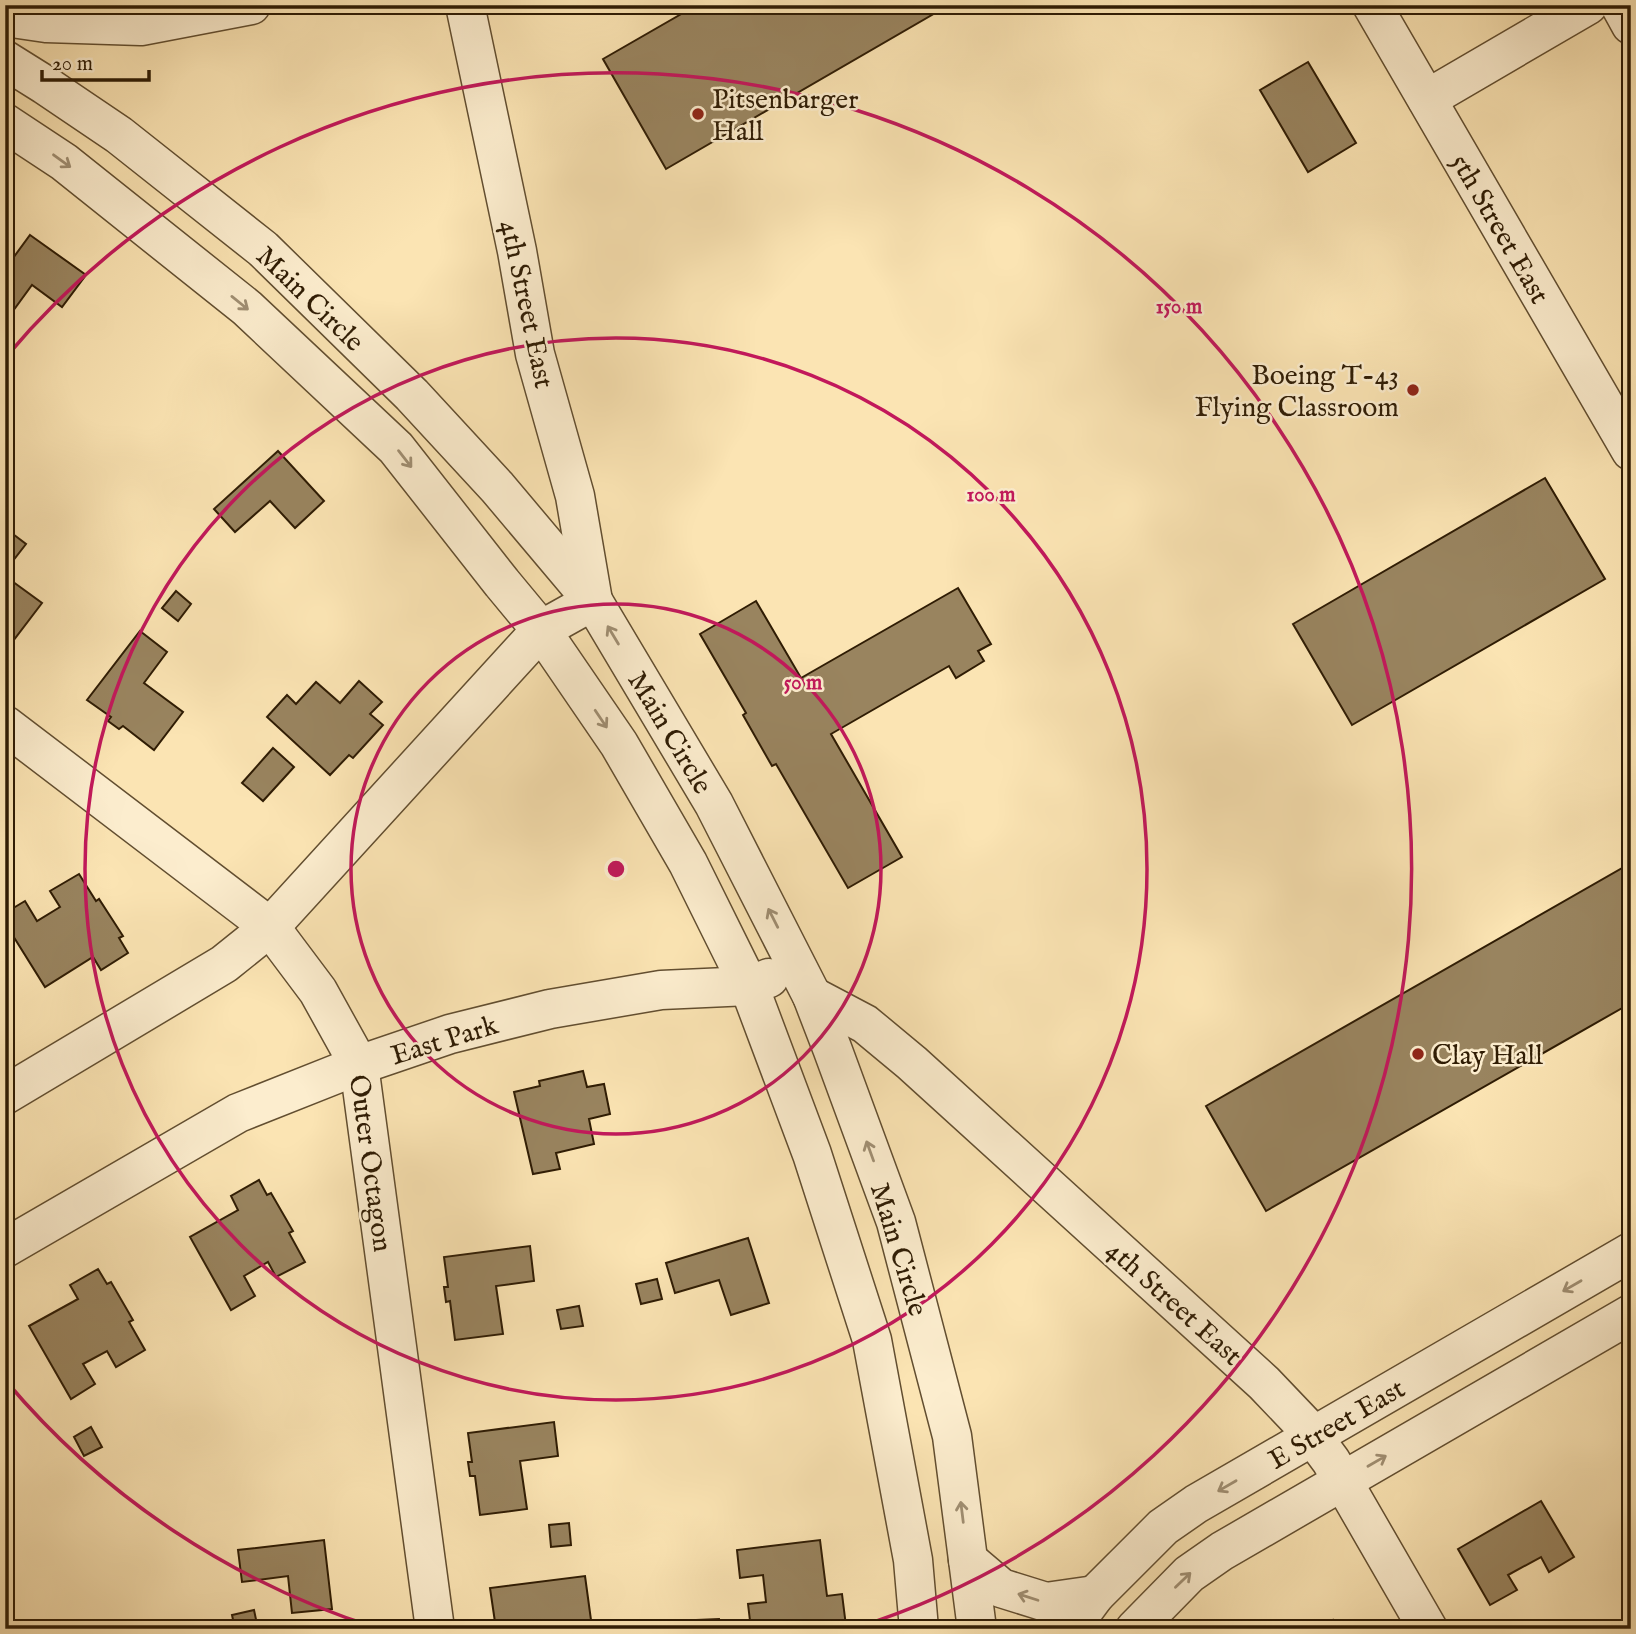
<svg xmlns="http://www.w3.org/2000/svg" width="1636" height="1634" font-family="'IM FELL English',serif">
  <style>
    .building { fill: #99845f; stroke: #2f1c04; stroke-width: 2 }
    .lines { fill: none; stroke-linecap: round; stroke-linejoin: round }
    .minor-casing { stroke: #624e30; stroke-width: 41 }
    .minor { stroke: #fcedce; stroke-width: 38 }
    .oneway { stroke: #a08f73 }
    .ring { fill: none; stroke: #c2185b; stroke-width: 3.5 }
    .poi-dot { fill: #8f2418; stroke: #fcedce; stroke-width: 2.5 }
    .labels { text-anchor: middle; stroke-width: 5; stroke-linejoin: round; paint-order: stroke }
    .poi-label { font-size: 28px; fill: #2f1c04; stroke: #fcedce; text-anchor: start }
    .street-label { font-size: 28px; fill: #2f1c04; stroke: #fcedce }
    .centre { fill: #c2185b; stroke: #fcedce; stroke-width: 3.5 }
    .ring-label { font-size: 21px; text-anchor: middle; font-weight: bold; fill: #c2185b; stroke: #fcedce; stroke-width: 5; stroke-linejoin: round; paint-order: stroke }
  </style>
  <rect width="100%" height="100%" fill="#fbe4b3"/>
  <filter id="stains"><feTurbulence type="fractalNoise" baseFrequency=".00286" numOctaves="4"/><feColorMatrix values="0 0 0 0 .2 0 0 0 0 .09 0 0 0 0 .02 0 0 0 .5 -.17"/></filter>
  <radialGradient id="worn" r=".72"><stop offset=".6" stop-color="#630" stop-opacity="0"/><stop offset="1" stop-color="#630" stop-opacity=".3"/></radialGradient>
  <!-- building -->
  <g class="building">
    <path d="M697,5H949L666,169L603,59Z"/>
    <path d="M1308,62L1356,143L1308,172L1260,90Z"/>
    <path d="M30,235L86,275L62,307L32,285L5,322V269Z"/>
    <path d="M278,451L324,501L295,528L270,501L235,532L214,509Z"/>
    <path d="M1545,478L1605,579L1352,725L1293,624Z"/>
    <path d="M5,528L26,544L5,571Z"/>
    <path d="M5,576L42,603L13,641L5,635Z"/>
    <path d="M958,588L991,644L978,651L984,661L956,678L949,666L831,734L902,857L848,888L776,764L772,766L743,715L746,713L700,634L756,601L801,678Z"/>
    <path d="M176,591L191,604L178,621L162,608Z"/>
    <path d="M140,631L167,652L144,683L183,712L154,750L123,726L119,729L108,721L111,717L87,700Z"/>
    <path d="M359,681L382,702L370,714L383,725L353,758L349,755L330,775L267,717L287,695L296,704L316,682L340,703Z"/>
    <path d="M273,748L294,767L263,801L242,783Z"/>
    <path d="M1631,863V1003L1266,1211L1206,1106Z"/>
    <path d="M79,874L96,901L99,899L123,936L119,938L128,953L101,970L93,957L45,987L5,923V913L25,901L37,921L60,907L50,891Z"/>
    <path d="M583,1071L587,1087L604,1084L610,1114L589,1119L594,1144L556,1153L560,1169L533,1174L514,1092L540,1086L539,1081Z"/>
    <path d="M259,1180L267,1195L271,1193L293,1231L289,1233L305,1262L276,1277L268,1262L244,1276L255,1296L231,1310L190,1237L238,1210L231,1196Z"/>
    <path d="M748,1238L769,1303L731,1315L719,1280L675,1293L666,1263Z"/>
    <path d="M530,1246L534,1281L496,1286L503,1334L455,1340L450,1301L446,1302L444,1287H448L444,1257Z"/>
    <path d="M98,1269L107,1284L111,1282L133,1320L129,1322L145,1350L116,1367L107,1351L83,1364L95,1384L71,1399L29,1326L78,1299L70,1285Z"/>
    <path d="M657,1279L662,1299L641,1304L636,1284Z"/>
    <path d="M579,1306L583,1326L561,1329L557,1310Z"/>
    <path d="M554,1422L558,1456L520,1461L527,1509L480,1515L475,1476H470L468,1462H472L468,1433Z"/>
    <path d="M91,1427L102,1447L84,1456L74,1437Z"/>
    <path d="M1541,1501L1574,1557L1549,1572L1541,1557L1508,1575L1517,1590L1490,1605L1458,1549Z"/>
    <path d="M569,1523L571,1545L551,1547L549,1525Z"/>
    <path d="M324,1540L332,1609L292,1613L288,1576L242,1582L238,1550Z"/>
    <path d="M820,1540L827,1596L842,1594L846,1626L829,1628V1629H751L748,1604L766,1602L763,1575L740,1578L737,1550Z"/>
    <path d="M585,1576L591,1620L526,1629H496L490,1588Z"/>
    <path d="M254,1610L258,1629H235L232,1615Z"/>
    <path d="M719,1619L720,1629H698L697,1620Z"/>
    <path d="M1333,1620L1338,1629H1318Z"/>
  </g>
  <g class="lines">
    <!-- minor casing -->
    <g class="minor-casing">
      <g id="minor">
        <path d="M1372,5L1631,451"/>
        <path d="M1620,5L1631,25"/>
        <path d="M5,17L46,23L141,26L251,5"/>
        <path d="M5,60L45,85L119,135L263,249L412,395L497,487L593,601L714,804L812,996L832,1048L896,1222L952,1436L977,1629"/>
        <path d="M1427,99L1588,5"/>
        <path d="M5,123L64,162L247,308L396,448L502,583L541,630L619,744L688,863L749,986L812,1154L872,1340L913,1560L919,1629"/>
        <path d="M5,725L270,927L318,991L359,1065L435,1629"/>
        <path d="M812,996L865,1024L912,1063L1264,1383L1305,1426L1331,1461L1428,1629"/>
        <path d="M5,1095L224,964L270,927L541,630L593,601L575,496L535,354L517,251L465,5"/>
        <path d="M5,1248L238,1113L359,1065L450,1034L550,1009L661,990L749,986L769,978"/>
        <path d="M968,1560L1001,1588L1046,1602L1095,1595"/>
        <path d="M1070,1629L1095,1595L1163,1527L1196,1504L1631,1252"/>
        <path d="M1135,1629L1189,1574L1222,1551L1631,1314"/>
      </g>
    </g>
    <!-- minor -->
    <use href="#minor" class="minor"/>
  </g>
  <!-- one-way arrows -->
  <defs><path id="oneway-shaft" d="M-6 0H5M1.5-3L5.5 0L1.5 3" fill="none" stroke-width="1.6" stroke-linecap="round" stroke-linejoin="round" transform="scale(1.75)"/></defs>
  <g class="oneway">
    <use href="#oneway-shaft" transform="translate(62 161) rotate(36)"/>
    <use href="#oneway-shaft" transform="translate(240 303) rotate(39)"/>
    <use href="#oneway-shaft" transform="translate(405 459) rotate(52)"/>
    <use href="#oneway-shaft" transform="translate(613 635) rotate(-121)"/>
    <use href="#oneway-shaft" transform="translate(601 719) rotate(56)"/>
    <use href="#oneway-shaft" transform="translate(773 918) rotate(-117)"/>
    <use href="#oneway-shaft" transform="translate(870 1151) rotate(-110)"/>
    <use href="#oneway-shaft" transform="translate(1572 1286) rotate(150)"/>
    <use href="#oneway-shaft" transform="translate(1377 1461) rotate(-30)"/>
    <use href="#oneway-shaft" transform="translate(1227 1486) rotate(150)"/>
    <use href="#oneway-shaft" transform="translate(962 1512) rotate(-97)"/>
    <use href="#oneway-shaft" transform="translate(1183 1580) rotate(-44)"/>
    <use href="#oneway-shaft" transform="translate(1028 1597) rotate(-162)"/>
  </g>
  <!-- distance rings -->
  <g class="ring">
    <circle cx="616" cy="869" r="265"/>
    <circle cx="616" cy="869" r="531"/>
    <path d="M377 1628A796 796 0 0 1 6 1381M6 357A796 796 0 1 1 855 1628"/>
  </g>
  <!-- markers -->
  <g class="poi-dot">
    <circle cx="698" cy="114" r="7"/>
    <circle cx="1413" cy="390" r="7"/>
    <circle cx="1418" cy="1054" r="7"/>
  </g>
  <g class="labels">
    <!-- poi labels -->
    <g class="poi-label">
      <text x="712" y="108">Pitsenbarger<tspan x="712" dy="32">Hall</tspan></text>
      <text x="1399" y="384" text-anchor="end">Boeing T-43<tspan x="1399" dy="32">Flying Classroom</tspan></text>
      <text x="1432" y="1064">Clay Hall</text>
    </g>
    <!-- street labels -->
    <g class="street-label">
      <text transform="translate(1501 228) rotate(60)" y="10">5th Street East</text>
      <text transform="translate(311 298) rotate(44)" y="10">Main Circle</text>
      <text transform="translate(528 304) rotate(78)" y="10">4th Street East</text>
      <text transform="translate(671 732) rotate(59)" y="10">Main Circle</text>
      <text transform="translate(444 1039) rotate(-17)" y="10">East Park</text>
      <text transform="translate(372 1163) rotate(82)" y="10">Outer Octagon</text>
      <text transform="translate(900 1249) rotate(73)" y="10">Main Circle</text>
      <text transform="translate(1175 1302) rotate(42)" y="10">4th Street East</text>
      <text transform="translate(1336 1423) rotate(-30)" y="10">E Street East</text>
    </g>
  </g>
  <circle cx="616" cy="869" r="10" class="centre"/>
  <g class="ring-label">
    <text x="1179" y="313">150 m</text>
    <text x="991" y="501">100 m</text>
    <text x="803" y="689">50 m</text>
  </g>
  <!-- margin -->
  <rect width="1636" height="1634" fill="none" stroke="#fbe4b3" stroke-width="28"/>
  <rect x="7" y="7" width="1622" height="1620" fill="none" stroke="#2f1c04" stroke-width="3.5"/>
  <rect x="14" y="14" width="1608" height="1606" fill="none" stroke="#2f1c04" stroke-width="2"/>
  <!-- scale -->
  <path d="M42 70v10h107v-10" fill="none" stroke="#2f1c04" stroke-width="3.5"/>
  <text x="52" y="70" font-size="21" fill="#2f1c04" stroke="#fcedce" stroke-width="5" paint-order="stroke">20 m</text>
  <rect width="100%" height="100%" filter="url(#stains)"/>
  <rect width="100%" height="100%" fill="url(#worn)"/>
</svg>
